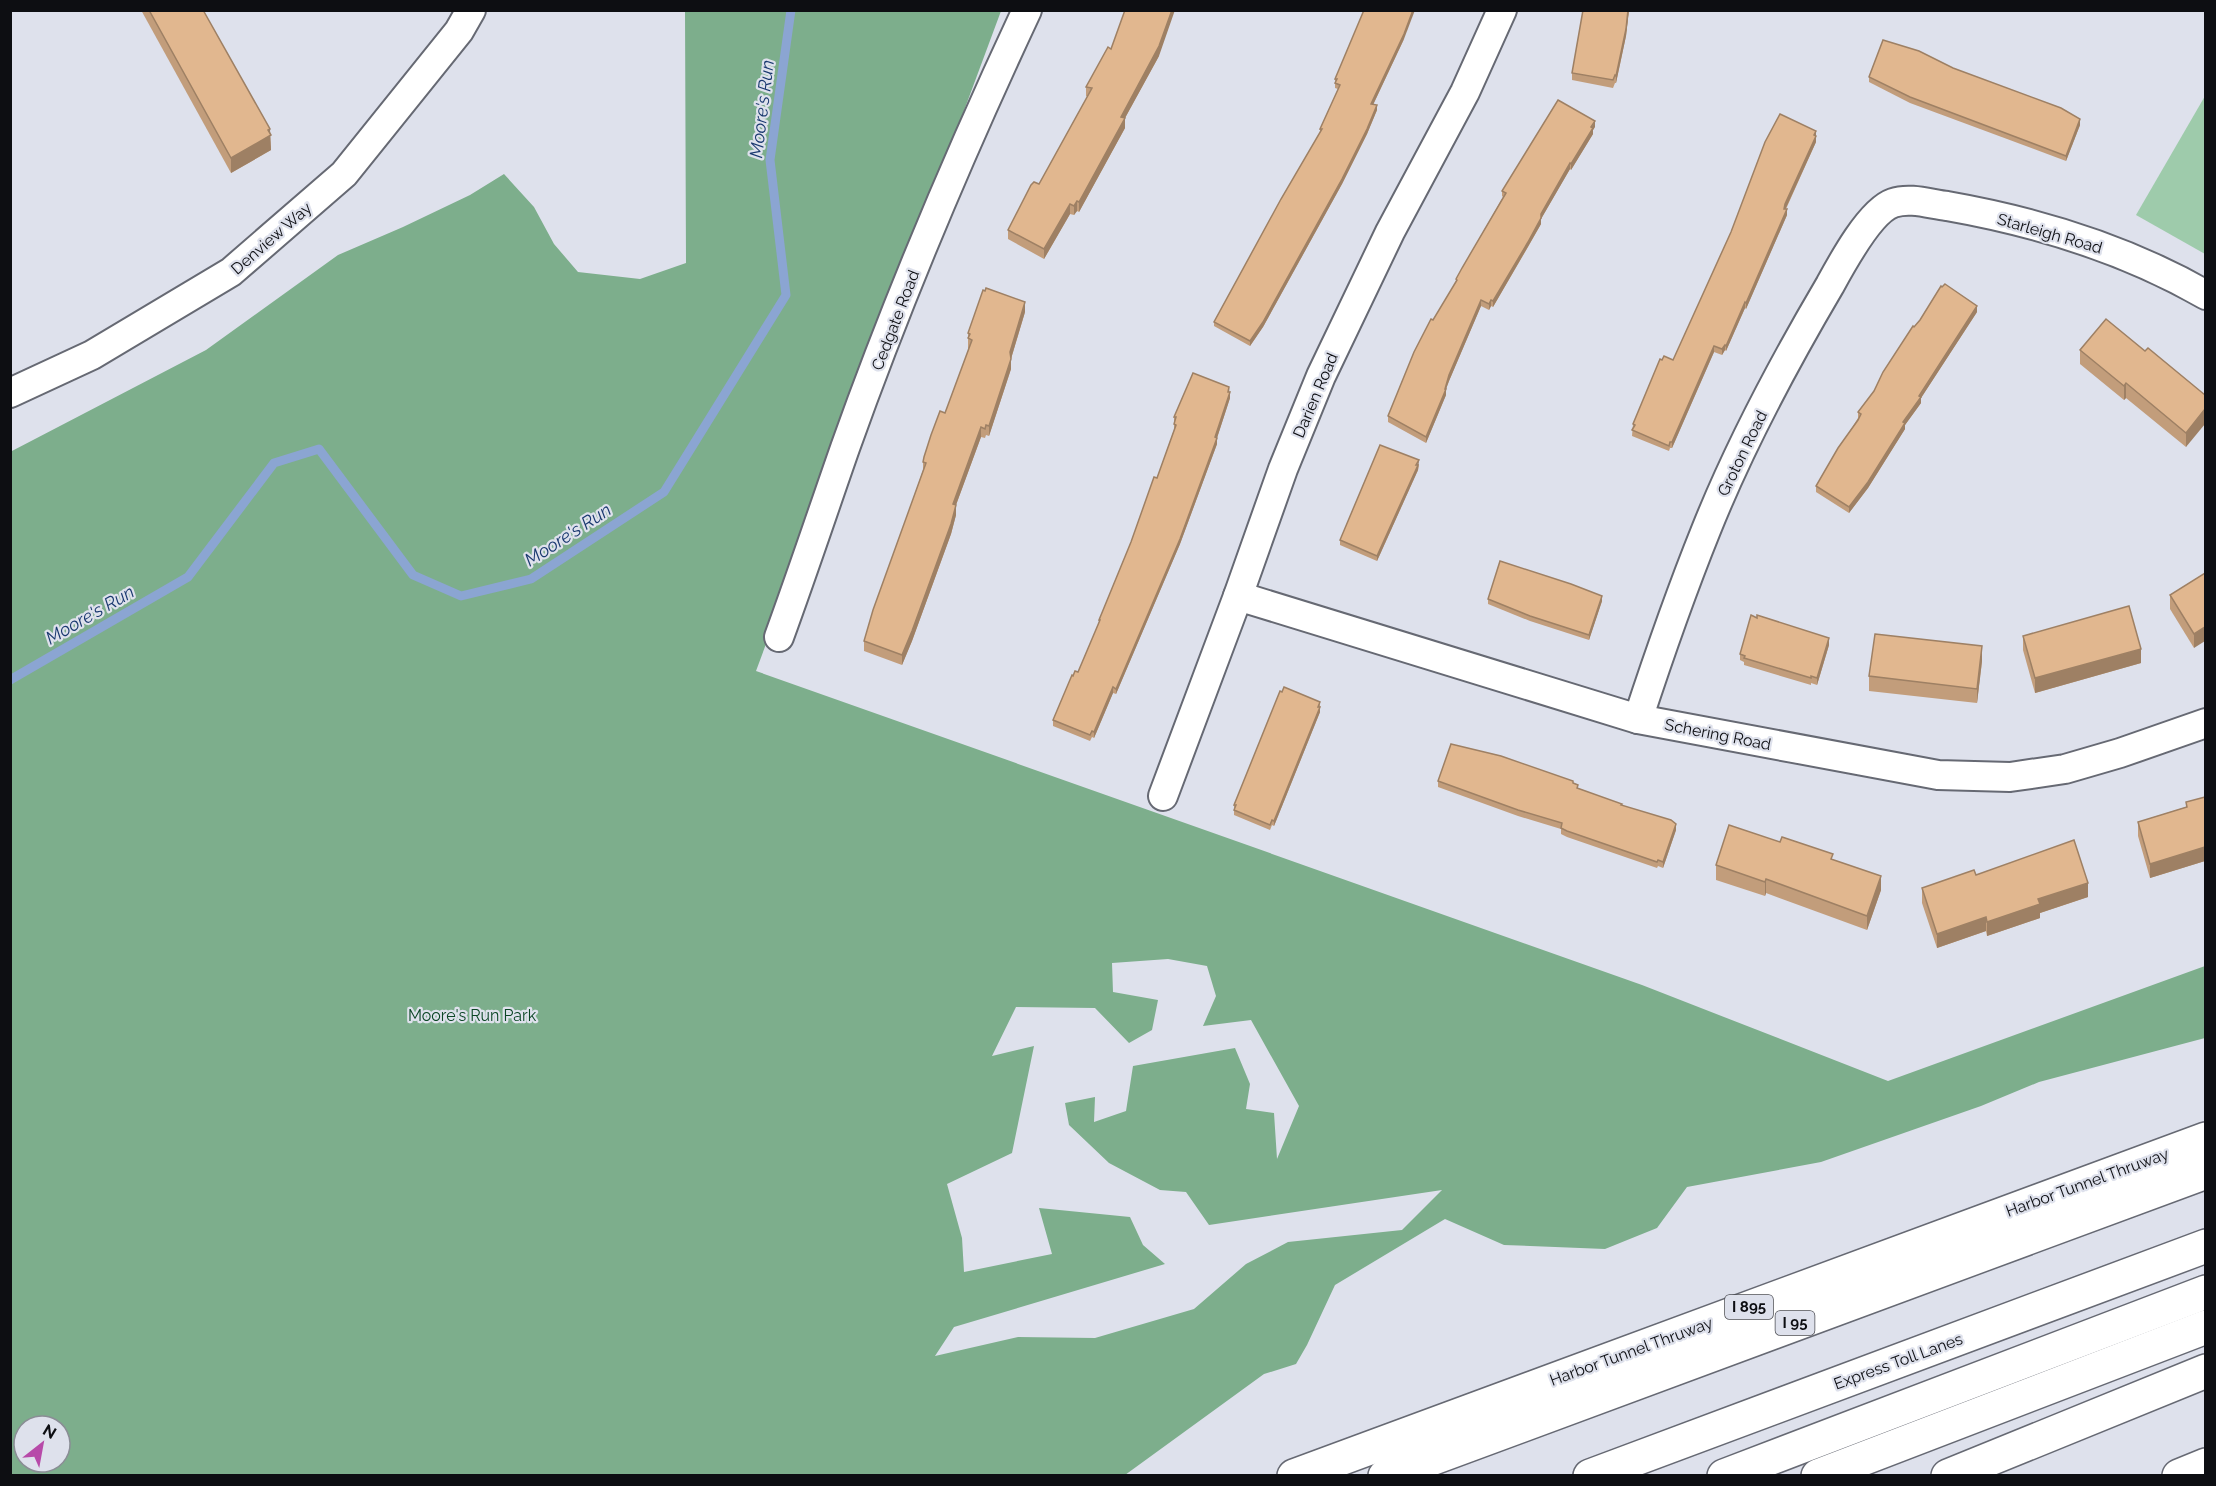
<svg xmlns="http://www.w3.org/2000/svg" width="2216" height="1486" font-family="Raleway,sans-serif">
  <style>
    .green { fill: #9ecbab }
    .forest { fill: #7dae8c; fill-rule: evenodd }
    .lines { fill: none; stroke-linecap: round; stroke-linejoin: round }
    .stream { stroke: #8ba5d2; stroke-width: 9 }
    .minor-casing { stroke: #666973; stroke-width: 32 }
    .motorway-casing { stroke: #666973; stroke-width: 36 }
    .minor { stroke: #fff; stroke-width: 28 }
    .motorway { stroke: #fff; stroke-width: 33 }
    .wall { fill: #c29d7b }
    .shaded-wall { fill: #9e8064 }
    .building { fill: #e1b78f; stroke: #9e8064; stroke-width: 1.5 }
    .labels { text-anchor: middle; stroke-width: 4.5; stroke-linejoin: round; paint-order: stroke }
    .shield { fill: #dee1ec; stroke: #4c4d53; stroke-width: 1.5 }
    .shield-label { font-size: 15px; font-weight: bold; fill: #0d0e12 }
    .street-label { font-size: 16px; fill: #0d0e12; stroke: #dee1ec }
    .park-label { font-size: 16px; fill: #0b4625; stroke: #dee1ec }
    .water-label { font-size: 18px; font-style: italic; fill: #19386f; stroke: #dee1ec }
  </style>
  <rect width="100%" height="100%" fill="#dee1ec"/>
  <!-- green -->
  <path class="green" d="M2205,96L2206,254H2205L2136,215Z"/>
  <!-- forest -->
  <path class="forest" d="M685,11H1001L756,671L1642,985L1888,1081L2205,966V1038L2039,1082L1981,1106L1821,1162L1687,1187L1657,1228L1605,1249L1504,1245L1445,1219L1335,1285L1307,1345L1296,1364L1264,1374L1125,1475H11L10,452L206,350L338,255L403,227L470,195L504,174L534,207L554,244L578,272L640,279L686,263ZM1168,959L1207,966L1216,996L1203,1026L1251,1020L1299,1106L1277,1159L1274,1113L1246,1109L1250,1084L1235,1048L1133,1066L1126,1111L1094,1122L1095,1097L1065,1103L1069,1125L1109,1163L1160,1190L1186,1192L1209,1225L1442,1190L1402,1230L1288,1242L1246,1264L1194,1309L1095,1338L1018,1337L935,1356L954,1327L1165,1264L1143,1245L1130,1217L1039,1208L1052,1254L964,1272L962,1238L947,1184L1012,1153L1034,1046L992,1056L1016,1007L1095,1008L1129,1043L1152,1030L1158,1000L1113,992L1112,963ZM24,1426H60V1462H24Z"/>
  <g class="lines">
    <!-- stream -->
    <path class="stream" d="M10,680L188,577L274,463L319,449L413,575L461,596L531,579L664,492L786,295L770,160L791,10"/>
    <!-- minor casing -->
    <g class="minor-casing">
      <g id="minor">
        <path d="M10,393L92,355L231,272L344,174L459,31L471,10"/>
        <path d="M1238,596L1638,719L1938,775L2010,777L2065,769L2120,753L2206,723"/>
        <path d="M779,637C802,574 823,511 845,448C898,299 960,153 1027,10"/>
        <path d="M1638,719C1659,655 1681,592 1706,530C1740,445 1784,363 1830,285C1842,263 1870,211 1893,203C1910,197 1930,204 1947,206C2038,222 2126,249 2206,295"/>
        <path d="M1163,796L1238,596L1283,469L1321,376L1390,232L1465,92L1502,10"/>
      </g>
    </g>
    <!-- motorway casing -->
    <g class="motorway-casing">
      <g id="motorway">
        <path d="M1294,1476L2206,1139"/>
        <path d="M1385,1476L2206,1172"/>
        <path d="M1590,1476L2206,1246"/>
        <path d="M1724,1476L2206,1292"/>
        <path d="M1818,1476L2206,1327"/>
        <path d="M1948,1476L2206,1371"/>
        <path d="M2179,1476L2206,1465"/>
      </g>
    </g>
    <!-- minor -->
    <use href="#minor" class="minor"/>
    <!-- motorway -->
    <use href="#motorway" class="motorway"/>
  </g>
  <!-- wall -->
  <g class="wall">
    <path d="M141,10H203L270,134L271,150L231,173Z"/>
    <path d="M1583,10H1629L1626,36L1616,83H1615L1613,88L1572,80V73Z"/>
    <path d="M1404,39L1373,105L1377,110L1367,134L1342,184L1263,327L1250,346L1214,326V322L1320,133V129L1338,89L1335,88V79Z"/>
    <path d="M1111,49L1159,56L1125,118V128L1079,212L1077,211L1074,215L1070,214L1044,259L1008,239V230L1039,184L1088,97L1086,96V87Z"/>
    <path d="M1869,77L2080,125L2066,161L1910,103L1869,82Z"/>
    <path d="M1595,127L1593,130V134L1571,170L1570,169L1541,219V224L1528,247L1493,307L1491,306L1489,310L1481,306L1449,381L1446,389V395L1426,443L1388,422V416L1433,320L1456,282V279L1503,197L1502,196V191Z"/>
    <path d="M1816,131V142L1786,209L1787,215L1746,309L1745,308L1726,351L1725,350L1722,355L1714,352L1672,448H1670L1669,451L1632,436L1633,424L1662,360H1673Z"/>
    <path d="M1025,312L1011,359V369L989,436L986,435L985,438L981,437L956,505V515L951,534L912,641L902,665L864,651V641L923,470V462L945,413L969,349L968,348V333Z"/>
    <path d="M1977,312L1921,398V403L1905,425V429L1868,488L1849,513L1816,492V486L1858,418V412L1874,391L1914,327Z"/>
    <path d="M2080,350L2145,351L2205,395L2186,447L2126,398L2124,400L2080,364Z"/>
    <path d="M1229,387L1230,398L1217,438V444L1180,544L1116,694L1113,693L1094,738L1092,737L1090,741L1053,726V720L1073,676L1078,672L1099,624V620L1131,542L1157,478L1174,430V417Z"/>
    <path d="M1419,465L1418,470L1377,561L1340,545V540Z"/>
    <path d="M2205,573L2194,648L2170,609V595Z"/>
    <path d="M1488,599L1602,601L1589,640L1530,621L1488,604Z"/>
    <path d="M2023,636L2141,663L2035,693L2023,650Z"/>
    <path d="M1829,645L1817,685L1811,683V685L1744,665V662L1740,660V654Z"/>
    <path d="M1982,661L1977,703L1869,691V676Z"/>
    <path d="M1282,692L1320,702V712L1274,826L1272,825L1270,830L1234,815V805Z"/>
    <path d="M1438,781L1573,783L1578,788L1622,806L1676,830L1663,868L1658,866L1657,868L1567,837L1561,834V829L1518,816L1438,787Z"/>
    <path d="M2205,797V861L2150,878L2138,836V822L2186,807V802Z"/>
    <path d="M1833,860L1881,890L1867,930L1766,893L1765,896L1716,880V865Z"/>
    <path d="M1976,875L2088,897L2040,913V918L1987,936L1986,931L1937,948L1922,903V888Z"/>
  </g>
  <!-- shaded-wall -->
  <g class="shaded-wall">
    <path d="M1172,10H1175L1159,56L1125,118V128L1079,212V202L1121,117Z"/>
    <path d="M1413,10H1415L1404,39L1371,109V104Z"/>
    <path d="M1628,10H1629L1626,36L1616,83V76Z"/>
    <path d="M1377,105V110L1367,134L1342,184L1263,327L1250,346V341Z"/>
    <path d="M2080,119V125L2066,161V156Z"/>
    <path d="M1595,121V127L1593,130V134L1571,170V164Z"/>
    <path d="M270,129L271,150L231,173V158Z"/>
    <path d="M1816,131V142L1785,210L1787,209V215L1746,309V303L1785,204Z"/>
    <path d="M1570,163V169L1541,219V224L1493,307V301L1541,214Z"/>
    <path d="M1077,201V211L1074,215V206Z"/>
    <path d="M1070,204V214L1044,259V249Z"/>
    <path d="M1481,300V306L1449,381L1446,389V395L1426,443V437L1445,389L1449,375Z"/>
    <path d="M1491,300V306L1489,310V304Z"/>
    <path d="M1025,302V312L1010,362V352Z"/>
    <path d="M1745,302V308L1726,351V346Z"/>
    <path d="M1977,306V312L1921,398V403L1905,425V429L1868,488L1849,513V507Z"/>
    <path d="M1725,345V350L1722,355V349Z"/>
    <path d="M1714,346V352L1672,448V442Z"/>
    <path d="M1011,359V369L989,436V426Z"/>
    <path d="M2126,383V398L2124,400V386Z"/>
    <path d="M1230,392V398L1217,438V444L1180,544L1116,694V689L1215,437Z"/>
    <path d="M2205,409V424L2186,447V433Z"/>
    <path d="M981,427V437L956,505V515L951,534L912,641L902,665V655L953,504Z"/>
    <path d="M1419,460L1418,470L1377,561V556Z"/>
    <path d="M1602,596V601L1589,640V635Z"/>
    <path d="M2205,627V641L2194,648V634Z"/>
    <path d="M1829,638V645L1817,685V678Z"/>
    <path d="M1982,646V661L1977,703V689Z"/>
    <path d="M2141,649V663L2035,693V678Z"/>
    <path d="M1113,687V693L1094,738V732Z"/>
    <path d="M1320,707V712L1274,826V821Z"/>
    <path d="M1676,824V830L1663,868V862Z"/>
    <path d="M2204,844H2205V861L2150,878V864Z"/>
    <path d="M1881,876V890L1867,930V916Z"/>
    <path d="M1766,879V893L1765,896V882Z"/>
    <path d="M2088,883V897L2040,913V918L1987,936V922L2038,899Z"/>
    <path d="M1986,917V931L1937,948V934Z"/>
  </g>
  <!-- building -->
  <g class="building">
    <path d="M149,10H203L270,129L268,130L271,135L231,158Z"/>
    <path d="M1125,10H1172L1159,46L1121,117L1125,118L1079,202L1077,201L1074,206L1070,204L1044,249L1008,230L1031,185L1034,182L1039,184L1092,88L1086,87L1108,47L1111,49Z"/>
    <path d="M1364,10H1413L1404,34L1371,104L1377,105L1367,129L1342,179L1263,322L1250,341L1214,322L1281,199L1322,129H1320L1340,85L1335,83L1337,79H1335Z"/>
    <path d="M1583,10H1628L1626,29L1616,76L1615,75L1613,80L1572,73Z"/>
    <path d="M1883,40L1919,51L1953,68L2061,108L2080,119L2066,156L1910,97L1869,77Z"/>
    <path d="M1558,100L1595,121L1591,127L1593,128L1571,164L1570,163L1541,214V218L1528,242L1493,301L1491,300L1489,304L1481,300L1449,375L1445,389H1446L1426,437L1388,416L1414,352L1431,319L1433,320L1457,280L1456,279L1462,268L1506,193L1502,191Z"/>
    <path d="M1780,114L1816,131L1814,135L1816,136L1785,204L1784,209H1787L1746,303L1745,302L1726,346L1725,345L1722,349L1714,346L1672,442H1670L1669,446L1632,430L1635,425L1633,424L1660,359L1662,360L1664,356L1673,360L1731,232L1765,142Z"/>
    <path d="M1945,284L1977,306L1919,396L1921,397L1903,422L1905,423L1868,482L1849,507L1816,486L1838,448L1858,420L1861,414L1858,412L1874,391L1883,372L1913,326L1914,327L1920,320L1941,286L1942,287Z"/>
    <path d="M986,288L1025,302L1010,352L1011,359L989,426L986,425L985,429L981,427L953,504L956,505L951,524L912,631L902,655L864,641L873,610L926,463L923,462L924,457L931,435L940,411L945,413L972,340L968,338L970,334L968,333L983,290L985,291Z"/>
    <path d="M2106,319L2145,351L2148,348L2205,395V409L2186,433L2126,383L2124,386L2080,350Z"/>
    <path d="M1193,373L1229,387L1228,392H1230L1215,437L1217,438L1180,539L1116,689L1113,687L1094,732L1092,731L1090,735L1053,720L1072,675L1073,676L1075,671L1078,672L1100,620H1099L1131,542L1154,477L1157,478L1176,425L1174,424L1176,417H1174Z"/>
    <path d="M1380,445L1419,460L1416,465H1418L1377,556L1340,540Z"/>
    <path d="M1500,561L1571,584L1602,596L1589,635L1530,616L1488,599Z"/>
    <path d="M2205,573V627L2194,634L2170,595Z"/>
    <path d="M2129,606L2141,649L2035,678L2023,636Z"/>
    <path d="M1751,615L1757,618V615L1829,638L1817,678L1811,676V678L1744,658L1745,656L1740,654Z"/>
    <path d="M1875,634L1982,646L1977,689L1869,676Z"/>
    <path d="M1284,687L1320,702L1318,707H1320L1274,821L1272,820L1270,825L1234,810L1236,805H1234L1280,691L1282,692Z"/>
    <path d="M1451,744L1501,756L1573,781V783L1578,785L1577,788L1622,804L1621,805L1671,820L1676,824L1663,862L1658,860L1657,862L1567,831L1561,828L1562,823L1518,810L1438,781Z"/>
    <path d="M2205,797V847L2150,864L2138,822L2187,807L2186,802Z"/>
    <path d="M1729,825L1780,842L1782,837L1833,854L1831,859L1881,876L1867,916L1766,879L1765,882L1716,865Z"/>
    <path d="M2074,840L2088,883L2038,899L2040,904L1987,922L1986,917L1937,934L1922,888L1974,870L1976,875Z"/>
  </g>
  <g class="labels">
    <!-- shield labels -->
    <g class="shield">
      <rect x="1725" y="1295" width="48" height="24" rx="4.5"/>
      <rect x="1775.5" y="1311" width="39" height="24" rx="4.5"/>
    </g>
    <g class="shield-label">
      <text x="1749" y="1312">I 895</text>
      <text x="1795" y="1328">I 95</text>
    </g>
    <!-- street labels -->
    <g class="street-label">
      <text transform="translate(2050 233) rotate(16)" y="6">Starleigh Road</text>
      <text transform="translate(271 238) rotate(-41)" y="6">Denview Way</text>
      <text transform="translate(895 320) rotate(-69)" y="6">Cedgate Road</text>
      <text transform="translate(1315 395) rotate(-67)" y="6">Darien Road</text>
      <text transform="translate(1742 453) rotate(-64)" y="6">Groton Road</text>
      <text transform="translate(1718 734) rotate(11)" y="6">Schering Road</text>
      <text transform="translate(2087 1182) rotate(-20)" y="6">Harbor Tunnel Thruway</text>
      <text transform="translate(1631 1351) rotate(-20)" y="6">Harbor Tunnel Thruway</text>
      <text transform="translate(1898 1361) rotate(-20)" y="6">Express Toll Lanes</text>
    </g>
    <!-- park labels -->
    <g class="park-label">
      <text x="472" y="1021">Moore's Run Park</text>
    </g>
    <!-- water labels -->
    <g class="water-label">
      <text transform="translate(762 109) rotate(-83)" y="6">Moore's Run</text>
      <text transform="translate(568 535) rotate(-33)" y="6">Moore's Run</text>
      <text transform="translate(90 615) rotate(-30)" y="6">Moore's Run</text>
    </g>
  </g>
  <!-- border -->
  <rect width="2216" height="1486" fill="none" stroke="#0d0e12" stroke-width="24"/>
  <!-- north arrow -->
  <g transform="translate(42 1444) rotate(31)"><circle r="28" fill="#dee1ec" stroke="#8a8d95" stroke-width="1.5"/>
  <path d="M0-4.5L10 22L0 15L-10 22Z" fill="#b74aa9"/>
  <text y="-9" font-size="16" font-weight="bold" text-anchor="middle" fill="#0d0e12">N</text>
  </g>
</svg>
